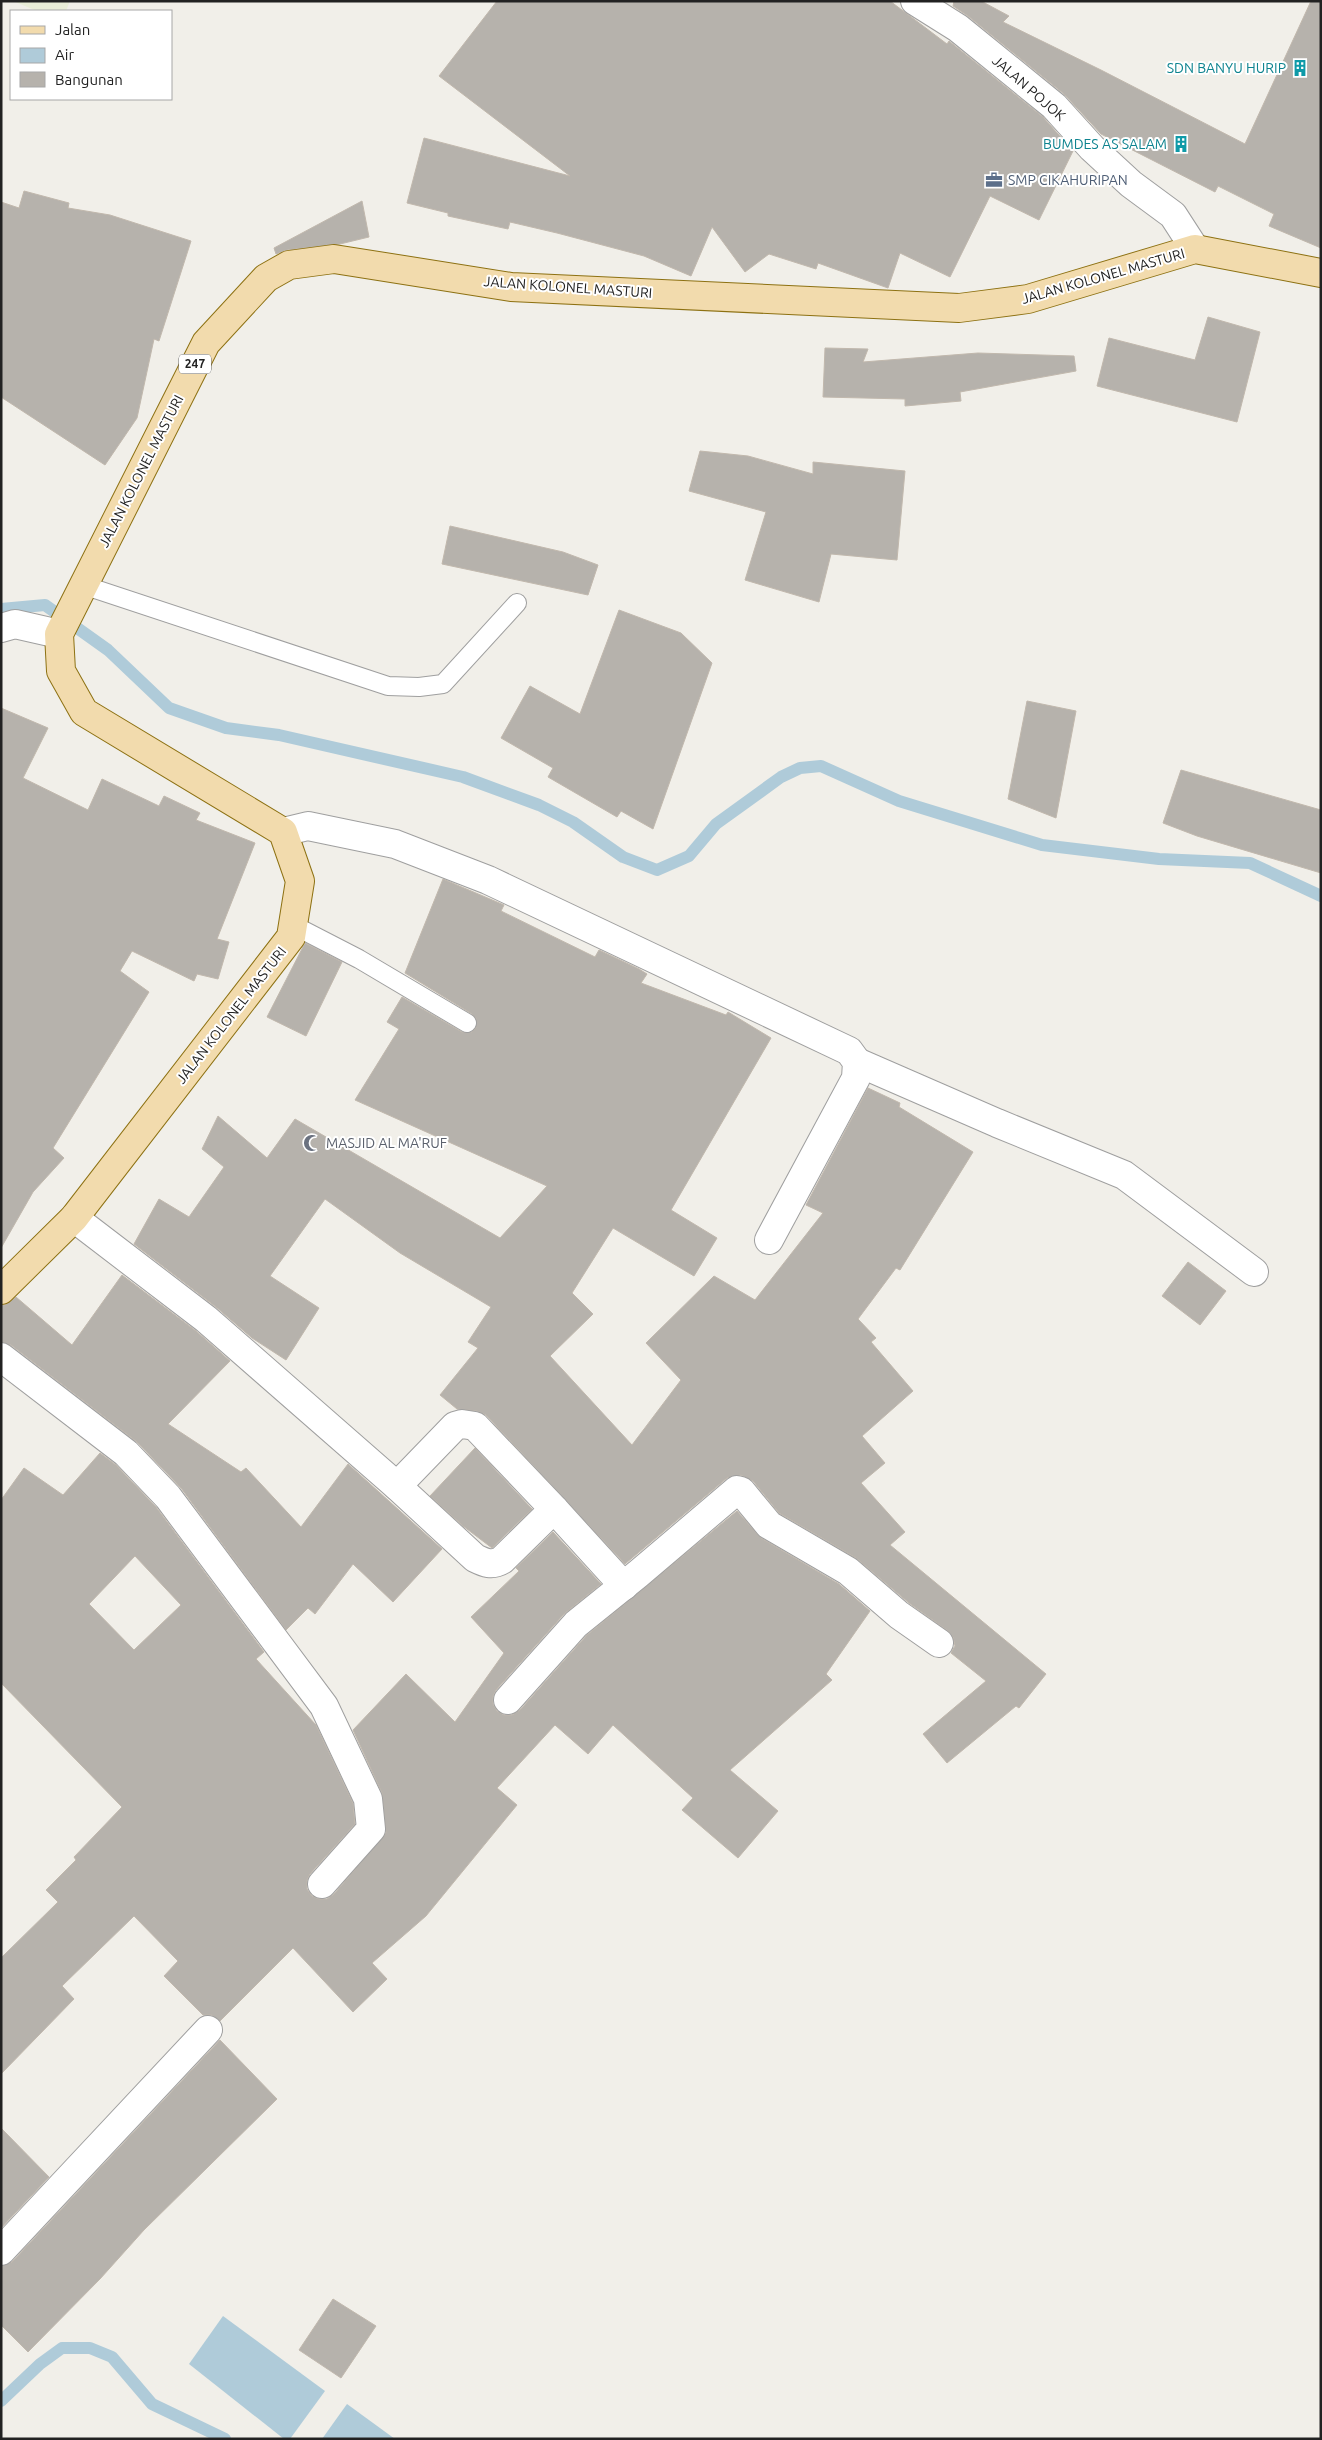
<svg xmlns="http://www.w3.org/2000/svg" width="1322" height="2440" font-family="Ubuntu,sans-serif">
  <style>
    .farmland { fill: #e9edd7 }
    .water { fill: #afcbd9 }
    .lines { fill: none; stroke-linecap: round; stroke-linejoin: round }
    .stream { stroke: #afcbd9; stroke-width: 12 }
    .building { fill: #b6b2ac; stroke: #c1b8ad; fill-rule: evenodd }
    .service-casing { stroke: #9f9f9f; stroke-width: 20 }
    .minor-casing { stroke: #9f9f9f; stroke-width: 30 }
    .primary-casing { stroke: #8d7112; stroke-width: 30 }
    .service { stroke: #fff; stroke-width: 18 }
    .minor { stroke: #fff; stroke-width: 28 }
    .primary { stroke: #f2dbad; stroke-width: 28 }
    .labels { text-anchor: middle; stroke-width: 4; stroke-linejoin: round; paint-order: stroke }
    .shield { fill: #fff; stroke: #646464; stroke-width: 1 }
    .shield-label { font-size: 12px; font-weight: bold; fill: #222 }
    .culture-label { font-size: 14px; fill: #0d838f; stroke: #fff; text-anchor: end }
    .street-label { font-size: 14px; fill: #222; stroke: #fff }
    .service-label { font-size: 14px; fill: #4e5e75; stroke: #fff; text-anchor: start }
    .worship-label { font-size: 14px; fill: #5b616d; stroke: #fff; text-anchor: start }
  </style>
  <rect width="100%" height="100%" fill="#f1efe9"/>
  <!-- farmland -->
  <path class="farmland" d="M13,1H70L66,11H37Z"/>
  <!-- water -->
  <g class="water">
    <path d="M223,2316L325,2391L290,2439H284L189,2364Z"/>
    <path d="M347,2404L395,2439H322Z"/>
  </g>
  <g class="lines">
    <!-- stream -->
    <g class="stream">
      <path d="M1,609L45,605L108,650L169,708L226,728L279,735L463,777L539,805L573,822L623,857L657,870L689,856L716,824L781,777L800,768L821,766L899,801L1042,845L1159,859L1250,863L1321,896"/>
      <path d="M1,2401L40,2364L62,2348H90L112,2357L152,2404L225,2439"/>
    </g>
  </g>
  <!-- building -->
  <g class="building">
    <path d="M497,1H890L947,44L949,41L1043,117L1073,151L1039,220L990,196L950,277L900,253L888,288L818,263L816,269L769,254L745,272L712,227L691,276L644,256L557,233L510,222L508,229L448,216V213L407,203L424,138L570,176L439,76Z"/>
    <path d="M954,1H981L1009,16L1003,22L1101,70L1245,144L1311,1H1321V248L1269,226L1274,214L1218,186L1215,192L1101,134L1064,94L968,16L953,6Z"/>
    <path d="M24,191L69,203L68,208L110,215L191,241L159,341L154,339L137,418L105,465L1,397V202L19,208Z"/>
    <path d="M362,201L369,237L340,244L287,250L276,254L274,248Z"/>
    <path d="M1208,317L1260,332L1237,422L1097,386L1109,338L1195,360Z"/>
    <path d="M825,348L868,349L863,362L978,353L1074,356L1076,371L960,392L961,401L905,406V399L823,397Z"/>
    <path d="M700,451L748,456L813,474V462L905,471L897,560L831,554L819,602L745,580L766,512L689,491Z"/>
    <path d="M450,526L563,552L598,565L588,595L442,564Z"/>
    <path d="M619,610L681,633L712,663L653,829L621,811L617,817L548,777L553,768L501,738L530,686L580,714Z"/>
    <path d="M1027,701L1076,711L1056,818L1008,799Z"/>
    <path d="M1,708L48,728L23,778L88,810L102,779L159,806L164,796L200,813L196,820L255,843L217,939L229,942L218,979L197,974L194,981L132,951L120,971L149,992L53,1148L64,1158L33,1192L1,1248Z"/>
    <path d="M1181,770L1321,810V873L1197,836L1163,823Z"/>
    <path d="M443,879L504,905L501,911L595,957L599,950L639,969L647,974L641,983L726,1015L728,1012L771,1038L671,1210L717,1238L694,1276L613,1228L572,1293L593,1314L550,1356L632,1445L681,1380L646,1343L714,1276L755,1300L823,1213L806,1205L868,1088L900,1103L899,1107L973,1152L900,1270L896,1268L858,1319L876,1338L871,1342L913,1391L862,1436L885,1463L861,1483L905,1532L890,1545L1046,1674L1019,1708L1016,1706L947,1763L923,1734L986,1681L951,1653L955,1646L953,1637L948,1631L909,1603L856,1558L779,1513L753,1481L741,1475L727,1478L625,1564L486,1415L477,1411L457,1409L440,1395L478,1348L468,1342L491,1307L400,1253L325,1199L270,1276L319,1308L286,1360L252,1338L216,1307L134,1244L159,1199L189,1217L224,1167L202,1149L218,1116L267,1158L295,1119L500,1238L547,1186L355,1100L399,1029L387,1022L402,997L462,1032H472L476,1028V1018L472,1014L405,973Z"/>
    <path d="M305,943L342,962L306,1036L267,1017Z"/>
    <path d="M1188,1262L1226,1291L1200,1325L1162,1296Z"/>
    <path d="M122,1275L196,1331L230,1361L168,1424L241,1472L246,1468L301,1527L348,1464L442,1549L393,1602L353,1564L315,1614L308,1608L286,1630L181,1488L137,1442L11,1345L1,1342V1305H5L16,1297L72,1345Z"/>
    <path d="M475,1448L532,1509L492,1548L463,1526L430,1496Z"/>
    <path d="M100,1453L116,1465L156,1507L264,1652L256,1659L316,1725L353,1803L355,1824L310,1874L307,1880V1889L312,1896L319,1899H327L334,1894L386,1833L382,1793L353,1730L406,1674L455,1722L504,1653L471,1617L519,1571L516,1568L553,1532L601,1584L564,1614L496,1690L493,1696V1704L497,1711L504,1715H512L520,1710L587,1635L737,1511L761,1538L839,1584L870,1611L826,1674L832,1680L730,1770L778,1811L738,1858L682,1810L693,1798L613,1725L588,1754L555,1725L497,1788L517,1805L426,1916L372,1963L387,1979L353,2012L293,1948L220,2021L212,2015H203L164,1976L178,1961L134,1916L62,1986L74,1999L1,2074V1958L58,1902L46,1890L76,1860L74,1857L122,1807L1,1683V1500L24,1468L63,1495ZM135,1556L181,1605L134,1650L89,1604Z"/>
    <path d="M220,2040L277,2099L144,2230L100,2279L28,2352L1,2325V2266L12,2262Z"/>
    <path d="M1,2128L49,2177L1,2228Z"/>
    <path d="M333,2299L376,2326L341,2378L299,2350Z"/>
  </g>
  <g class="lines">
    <!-- service casing -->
    <g class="service-casing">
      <g id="service">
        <path d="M83,585L388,686L419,687L443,684L517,603"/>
        <path d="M293,925L359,959L467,1023"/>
      </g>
    </g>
    <!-- minor casing -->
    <g class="minor-casing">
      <g id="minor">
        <path d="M915,1L958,28L1054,106L1092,148L1131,184L1173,215L1195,249"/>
        <path d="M1,628L15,624L59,634"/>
        <path d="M283,832L308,826L395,844L488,880L849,1051L857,1062L856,1078L769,1240"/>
        <path d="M857,1062L997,1123L1124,1175L1254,1272"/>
        <path d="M74,1218L206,1319L397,1486L475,1558C485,1563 492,1566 502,1560L554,1509L624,1586"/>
        <path d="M1,1357L126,1453L168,1497L324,1706L368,1799L371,1829L322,1884"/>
        <path d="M397,1486L455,1426L462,1424L475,1426L554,1509"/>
        <path d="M508,1700L576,1624L638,1574L737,1490L741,1491L769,1525L848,1571L899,1615L939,1643"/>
        <path d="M1,2251L208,2030"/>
      </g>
    </g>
    <!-- primary casing -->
    <g class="primary-casing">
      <path id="primary" d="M1,1290L74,1218L291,937L300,881L283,832L84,712L61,671L59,634L206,343L266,278L289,265L334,259L511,287L959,308L1028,299L1195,249L1321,273"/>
    </g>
    <!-- service -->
    <use href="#service" class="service"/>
    <!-- minor -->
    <use href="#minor" class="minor"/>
    <!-- primary -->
    <use href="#primary" class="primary"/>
  </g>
  <!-- icons -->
  <defs>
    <g id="building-bare" transform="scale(1.35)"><path d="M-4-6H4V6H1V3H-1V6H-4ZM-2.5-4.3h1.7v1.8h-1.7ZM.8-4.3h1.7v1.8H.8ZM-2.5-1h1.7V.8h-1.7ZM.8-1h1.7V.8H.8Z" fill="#0f9aa8" stroke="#fff" stroke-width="2.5" paint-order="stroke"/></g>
    <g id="office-bare" transform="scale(1.35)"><path d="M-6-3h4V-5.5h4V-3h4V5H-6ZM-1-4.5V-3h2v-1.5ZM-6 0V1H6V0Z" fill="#5c6f8a" stroke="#fff" stroke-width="2.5" paint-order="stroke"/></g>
    <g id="mosque-bare" transform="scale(1.35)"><path d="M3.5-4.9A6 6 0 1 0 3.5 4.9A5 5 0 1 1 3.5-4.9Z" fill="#6b7280" stroke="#fff" stroke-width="2.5" paint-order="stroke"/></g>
  </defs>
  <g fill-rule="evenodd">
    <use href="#building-bare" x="1300" y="68"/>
    <use href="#building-bare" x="1181" y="144"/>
    <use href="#office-bare" x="994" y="180"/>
    <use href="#mosque-bare" x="312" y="1143"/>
  </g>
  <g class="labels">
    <!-- shield labels -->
    <rect class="shield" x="179" y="354.5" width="32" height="19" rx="4"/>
    <g class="shield-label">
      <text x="195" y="368">247</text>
    </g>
    <!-- culture labels -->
    <g class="culture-label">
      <text x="1286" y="73">SDN BANYU HURIP</text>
      <text x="1167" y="149">BUMDES AS SALAM</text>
    </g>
    <!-- street labels -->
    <g class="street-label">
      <text transform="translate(1029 88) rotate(41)" y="5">JALAN POJOK</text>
      <text transform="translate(1103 276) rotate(-16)" y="5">JALAN KOLONEL MASTURI</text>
      <text transform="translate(568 287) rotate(4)" y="5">JALAN KOLONEL MASTURI</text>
      <text transform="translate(141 471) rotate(-63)" y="5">JALAN KOLONEL MASTURI</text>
      <text transform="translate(231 1015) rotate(-52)" y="5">JALAN KOLONEL MASTURI</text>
    </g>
    <!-- service labels -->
    <g class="service-label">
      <text x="1008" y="185">SMP CIKAHURIPAN</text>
    </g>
    <!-- worship labels -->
    <g class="worship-label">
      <text x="326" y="1148">MASJID AL MA'RUF</text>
    </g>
  </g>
  <!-- border -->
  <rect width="1322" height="2440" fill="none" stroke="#222222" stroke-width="5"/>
  <!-- legend -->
  <rect x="10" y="10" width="162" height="90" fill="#ffffff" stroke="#a7a7a7"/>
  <rect x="20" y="26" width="25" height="8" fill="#f2dbad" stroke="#a7a7a7"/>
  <text x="55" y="35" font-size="15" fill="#222222">Jalan</text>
  <rect x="20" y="48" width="25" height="15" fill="#afcbd9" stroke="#a7a7a7"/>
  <text x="55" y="60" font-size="15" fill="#222222">Air</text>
  <rect x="20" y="72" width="25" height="15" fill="#b6b2ac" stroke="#a7a7a7"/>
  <text x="55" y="85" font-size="15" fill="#222222">Bangunan</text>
</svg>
